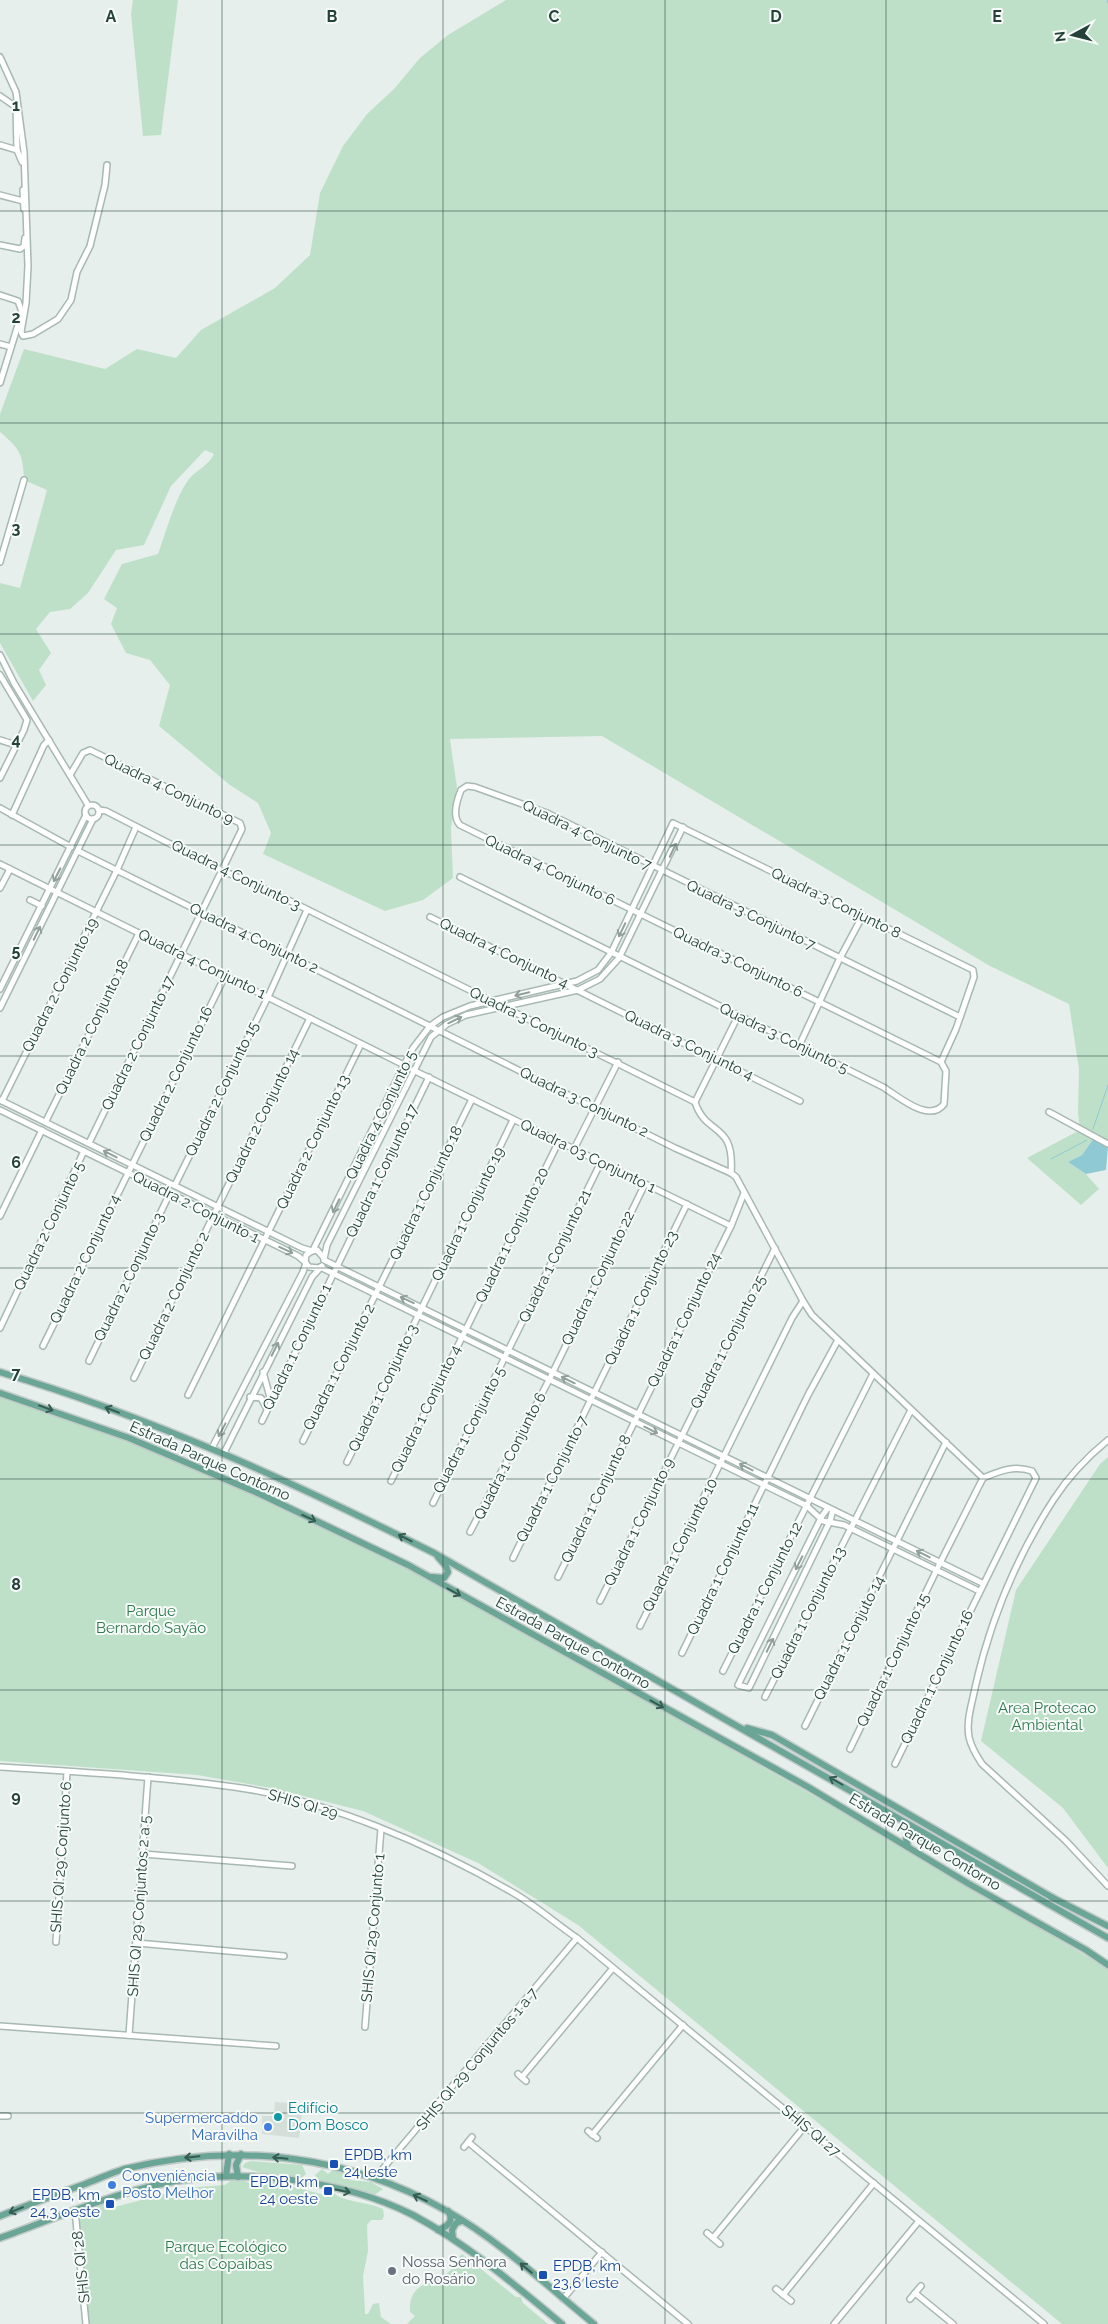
<svg xmlns="http://www.w3.org/2000/svg" width="1108" height="2324" font-family="Raleway,sans-serif">
  <style>
    .built { fill: #d4dfda }
    .green { fill: #bfe0c8 }
    .water { fill: #8ec9d4 }
    .lines { fill: none; stroke-linecap: round; stroke-linejoin: round }
    .stream { stroke: #8ec9d4; stroke-width: 1 }
    .minor-casing { stroke: #a8b8b2; stroke-width: 8 }
    .major-casing { stroke: #c2cac8; stroke-width: 9 }
    .minor { stroke: #fff; stroke-width: 5 }
    .major { stroke: #6aa596; stroke-width: 6 }
    .oneway { stroke: #92a09c }
    .oneway2 { stroke: #365b51 }
    .grid { fill: none; stroke: #24423a; stroke-width: 1; stroke-opacity: 0.55 }
    .culture-dot { fill: #0f9aa8; stroke: #f7fbf9; stroke-width: 2 }
    .shop-dot { fill: #3f7fe0; stroke: #f7fbf9; stroke-width: 2 }
    .transit-dot { fill: #1a4fb4; stroke: #f7fbf9; stroke-width: 2 }
    .worship-dot { fill: #6b7280; stroke: #f7fbf9; stroke-width: 2 }
    .labels { text-anchor: middle; stroke-width: 4; stroke-linejoin: round; paint-order: stroke }
    .street-label { font-size: 15px; fill: #24423a; stroke: #f7fbf9 }
    .park-label { font-size: 15px; fill: #2d7a4b; stroke: #f7fbf9 }
    .culture-label { font-size: 15px; fill: #0d838f; stroke: #f7fbf9; text-anchor: start }
    .shop-label { font-size: 15px; fill: #366cbe; stroke: #f7fbf9; text-anchor: end }
    .transit-label { font-size: 15px; fill: #164399; stroke: #f7fbf9; text-anchor: start }
    .worship-label { font-size: 15px; fill: #5b616d; stroke: #f7fbf9; text-anchor: start }
    .grid-label { font-size: 16px; text-anchor: middle; font-weight: bold; fill: #24423a; stroke: #f7fbf9; stroke-width: 4; stroke-linejoin: round; paint-order: stroke }
  </style>
  <rect width="100%" height="100%" fill="#e6efeb"/>
  <!-- built -->
  <path class="built" d="M275,2102L303,2104L299,2138L262,2134V2116H274Z"/>
  <!-- green -->
  <g class="green">
    <path d="M133,0H178L161,135L143,136L131,14Z"/>
    <path d="M506,0H1108V1140L1083,1131L1094,1138L1082,1155L1068,1162L1086,1174L1099,1189L1081,1205L1027,1158L1080,1130L1078,1113L1079,1069L1069,1004L990,966L602,736L450,739L457,788L451,829L453,878L423,900L385,911L263,854L271,833L258,803L230,785L159,726L170,685L150,660L126,653L111,624L117,608L104,599L122,564L158,554C166,532 175,498 189,479C197,470 209,465 214,454L205,450L171,486L144,545L116,550L88,593L70,609L50,612L36,629L51,653L39,670L46,685L33,701L0,643V583L20,588L47,490L24,480C23,454 20,449 0,432V414L24,349L105,369L137,349L176,358L201,330L275,288L310,255L320,193L343,146L367,114L394,89L420,58L448,35Z"/>
    <path d="M0,1393L215,1472L436,1579L663,1711L1042,1924L1046,1932L1108,1969V2324H1062L578,1925L478,1863L363,1811L271,1788L197,1775L0,1761Z"/>
    <path d="M1108,1457V1868L1063,1808L981,1741L1016,1590L1100,1464Z"/>
    <path d="M251,2161L302,2165L306,2174C299,2182 291,2180 281,2181L283,2184L324,2195H327V2192L315,2175L322,2169L328,2174L333,2170H341L350,2180L371,2182L383,2189L370,2198L336,2190L334,2193C342,2202 370,2202 383,2209L384,2216L382,2220H371L367,2225L368,2251L363,2276L365,2311V2314H368L373,2304L379,2303L381,2317L391,2324H88L78,2227C79,2212 95,2206 108,2203L111,2208L186,2188L225,2185L236,2177C246,2180 253,2187 263,2186L267,2180L265,2174L242,2167L245,2163Z"/>
    <path d="M462,2254L516,2297H521L523,2303L548,2324H407L415,2316L410,2312C408,2280 435,2285 451,2270C457,2265 456,2258 462,2254Z"/>
  </g>
  <!-- water -->
  <path class="water" d="M1094,1138L1108,1146L1106,1170L1086,1174L1068,1162L1082,1155Z"/>
  <g class="lines">
    <!-- stream -->
    <g class="stream">
      <path d="M1107,0L1108,3"/>
      <path d="M1093,1129L1108,1085"/>
      <path d="M1051,1159L1087,1140"/>
    </g>
    <!-- minor casing -->
    <g class="minor-casing">
      <g id="minor">
        <path d="M0,57L16,92L24,152L28,266L26,303L21,332L23,336L33,334L58,319L71,300L77,272L90,246L105,185L107,165"/>
        <path d="M0,96L16,107L17,150L22,162"/>
        <path d="M0,145L17,150"/>
        <path d="M23,190L24,209"/>
        <path d="M0,195L23,201"/>
        <path d="M0,245L20,249L24,246L25,238"/>
        <path d="M0,295L18,301L22,312L0,383"/>
        <path d="M0,344L11,347"/>
        <path d="M0,562L24,480"/>
        <path d="M0,655L14,683L88,805"/>
        <path d="M0,675L27,720L24,730L0,778"/>
        <path d="M0,740L16,745"/>
        <path d="M70,775L83,753L90,750L240,823L242,829L89,1143"/>
        <circle cx="92" cy="812" r="7"/>
        <path d="M0,808L71,847"/>
        <path d="M99,810L106,811L223,871L270,891L695,1102"/>
        <path d="M12,815L44,745L49,740"/>
        <path d="M78,851L675,1148L731,1173L736,1177L803,1301L812,1315L983,1478"/>
        <path d="M0,864L404,1065"/>
        <path d="M460,877L883,1087C898,1096 929,1124 944,1104L946,1071L941,1062L460,825C452,817 457,800 461,790L467,786L475,787L547,813L960,1017"/>
        <path d="M0,888L10,869"/>
        <path d="M30,900L42,906"/>
        <path d="M430,917L800,1101"/>
        <path d="M0,989L86,815"/>
        <path d="M0,1008L93,819"/>
        <path d="M799,1046L840,958L862,917"/>
        <path d="M413,1070L731,1226"/>
        <path d="M0,1100L302,1248L312,1251"/>
        <path d="M2,1101L117,870L136,827"/>
        <path d="M0,1110L298,1256L305,1262"/>
        <path d="M1049,1112L1108,1144"/>
        <path d="M46,1121L139,933"/>
        <path d="M574,1149L618,1062"/>
        <path d="M731,1173C735,1121 706,1137 695,1102L738,1016"/>
        <path d="M175,1185L268,997L307,910"/>
        <path d="M0,1216L42,1130"/>
        <path d="M313,1250L404,1065L413,1048L430,1026L443,1017L470,1006L577,981L598,970L611,953L673,823L973,970L974,977L956,1029L941,1062"/>
        <path d="M324,1259L327,1245L431,1037L447,1024L466,1015L578,990L600,979L619,958L683,827"/>
        <path d="M324,1260L982,1583"/>
        <path d="M320,1267L807,1506L823,1521L844,1525L979,1591"/>
        <path d="M319,1268L309,1267L305,1262L306,1255L312,1251L317,1250L324,1258"/>
        <path d="M0,1328L84,1151"/>
        <path d="M43,1346L225,976"/>
        <path d="M89,1361L170,1193"/>
        <path d="M263,1372L271,1401"/>
        <path d="M134,1378L310,1018"/>
        <path d="M188,1395L361,1044"/>
        <path d="M250,1397L261,1398L267,1409"/>
        <path d="M262,1421L429,1077"/>
        <path d="M1108,1440C1087,1457 1069,1476 1054,1499C1017,1556 990,1621 975,1688C972,1704 966,1720 969,1737C971,1747 976,1755 982,1764L1066,1841L1108,1886"/>
        <path d="M303,1441L472,1099"/>
        <path d="M212,1448L303,1272L306,1263"/>
        <path d="M224,1453L312,1277L322,1266"/>
        <path d="M347,1462L513,1120"/>
        <path d="M391,1481L559,1141"/>
        <path d="M433,1503L601,1162"/>
        <path d="M828,1508L822,1516L738,1685L749,1688L830,1521L833,1510"/>
        <path d="M470,1532L549,1380L645,1184"/>
        <path d="M513,1558L687,1204"/>
        <path d="M558,1577L731,1226L744,1193"/>
        <path d="M600,1601L775,1248"/>
        <path d="M640,1626L792,1318L803,1301"/>
        <path d="M682,1653L808,1395L838,1340"/>
        <path d="M723,1671L873,1374"/>
        <path d="M765,1697L911,1410"/>
        <path d="M805,1726L946,1442"/>
        <path d="M850,1749L940,1563L983,1478"/>
        <path d="M895,1764L1036,1478L1032,1471C1013,1465 1000,1471 983,1478"/>
        <path d="M0,1767C78,1772 156,1776 234,1787C328,1800 431,1845 512,1892C535,1905 555,1923 577,1938L1044,2324"/>
        <path d="M143,1854L292,1866"/>
        <path d="M56,1942L67,1772"/>
        <path d="M137,1943L284,1956"/>
        <path d="M0,2026L276,2046"/>
        <path d="M365,2027L381,1829"/>
        <path d="M129,2035L148,1777"/>
        <path d="M518,2074L526,2081"/>
        <path d="M522,2077L613,1968"/>
        <path d="M0,2116H8"/>
        <path d="M588,2131L597,2138"/>
        <path d="M592,2135L683,2025"/>
        <path d="M468,2142L688,2324"/>
        <path d="M464,2147L472,2137"/>
        <path d="M375,2178L577,1938"/>
        <path d="M75,2210L86,2324"/>
        <path d="M707,2233L720,2244"/>
        <path d="M713,2238L805,2126"/>
        <path d="M776,2289L791,2301"/>
        <path d="M915,2293L953,2324"/>
        <path d="M783,2295L874,2183"/>
        <path d="M563,2299L602,2252"/>
        <path d="M910,2299L921,2286"/>
        <path d="M834,2324L919,2221"/>
      </g>
    </g>
    <!-- major casing -->
    <g class="major-casing">
      <g id="major">
        <path d="M0,1372C151,1417 293,1482 434,1553L1108,1938"/>
        <path d="M0,1393L129,1438L260,1494L408,1565L808,1787L969,1884L1086,1950L1108,1965"/>
        <path d="M432,1577L444,1578L448,1572L446,1566L438,1557"/>
        <path d="M747,1728L772,1735L1053,1898"/>
        <path d="M908,1847L906,1839L911,1834L936,1841"/>
        <path d="M1051,1897L1108,1926"/>
        <path d="M226,2176L229,2154"/>
        <path d="M238,2177L236,2165L241,2154"/>
        <path d="M0,2216C28,2205 57,2194 85,2184C98,2179 111,2173 124,2169C236,2142 346,2154 447,2211C500,2241 546,2285 594,2324"/>
        <path d="M438,2230C447,2227 455,2221 448,2211"/>
        <path d="M0,2238C53,2219 106,2196 161,2184C238,2167 342,2179 413,2215C467,2244 515,2285 562,2324"/>
        <path d="M453,2239L452,2230L456,2223L462,2221"/>
      </g>
    </g>
    <!-- minor -->
    <use href="#minor" class="minor"/>
    <!-- major -->
    <use href="#major" class="major"/>
  </g>
  <!-- one-way arrows -->
  <defs><path id="oneway-shaft" d="M-6 0H5M1.5-3L5.5 0L1.5 3" fill="none" stroke-width="1.6" stroke-linecap="round" stroke-linejoin="round" transform="scale(1.25)"/></defs>
  <g class="oneway">
    <use href="#oneway-shaft" transform="translate(673 850) rotate(-65)"/>
    <use href="#oneway-shaft" transform="translate(57 875) rotate(117)"/>
    <use href="#oneway-shaft" transform="translate(622 930) rotate(116)"/>
    <use href="#oneway-shaft" transform="translate(37 933) rotate(-64)"/>
    <use href="#oneway-shaft" transform="translate(522 994) rotate(167)"/>
    <use href="#oneway-shaft" transform="translate(455 1020) rotate(-26)"/>
    <use href="#oneway-shaft" transform="translate(110 1154) rotate(-153)"/>
    <use href="#oneway-shaft" transform="translate(336 1206) rotate(116)"/>
    <use href="#oneway-shaft" transform="translate(286 1250) rotate(25)"/>
    <use href="#oneway-shaft" transform="translate(407 1300) rotate(-155)"/>
    <use href="#oneway-shaft" transform="translate(275 1349) rotate(-63)"/>
    <use href="#oneway-shaft" transform="translate(568 1380) rotate(-154)"/>
    <use href="#oneway-shaft" transform="translate(222 1430) rotate(118)"/>
    <use href="#oneway-shaft" transform="translate(651 1430) rotate(27)"/>
    <use href="#oneway-shaft" transform="translate(746 1467) rotate(-153)"/>
    <use href="#oneway-shaft" transform="translate(923 1554) rotate(-153)"/>
    <use href="#oneway-shaft" transform="translate(799 1563) rotate(117)"/>
    <use href="#oneway-shaft" transform="translate(770 1645) rotate(-64)"/>
  </g>
  <g class="oneway2">
    <use href="#oneway-shaft" transform="translate(46 1408) rotate(20)"/>
    <use href="#oneway-shaft" transform="translate(112 1410) rotate(-159)"/>
    <use href="#oneway-shaft" transform="translate(309 1518) rotate(25)"/>
    <use href="#oneway-shaft" transform="translate(405 1538) rotate(-153)"/>
    <use href="#oneway-shaft" transform="translate(454 1592) rotate(29)"/>
    <use href="#oneway-shaft" transform="translate(657 1704) rotate(29)"/>
    <use href="#oneway-shaft" transform="translate(836 1781) rotate(-150)"/>
    <use href="#oneway-shaft" transform="translate(192 2157) rotate(174)"/>
    <use href="#oneway-shaft" transform="translate(280 2158) rotate(-174)"/>
    <use href="#oneway-shaft" transform="translate(343 2191) rotate(12)"/>
    <use href="#oneway-shaft" transform="translate(420 2198) rotate(-155)"/>
    <use href="#oneway-shaft" transform="translate(16 2210) rotate(158)"/>
    <use href="#oneway-shaft" transform="translate(526 2268) rotate(-140)"/>
  </g>
  <!-- grid -->
  <path class="grid" d="M222,0V2324M443,0V2324M665,0V2324M886,0V2324M0,211H1108M0,423H1108M0,634H1108M0,845H1108M0,1056H1108M0,1268H1108M0,1479H1108M0,1690H1108M0,1901H1108M0,2113H1108"/>
  <!-- markers -->
  <circle class="culture-dot" cx="278" cy="2117" r="5"/>
  <g class="shop-dot">
    <circle cx="268" cy="2127" r="5"/>
    <circle cx="112" cy="2185" r="5"/>
  </g>
  <g class="transit-dot">
    <rect x="329" y="2159" width="10" height="10" rx="2.5"/>
    <rect x="323" y="2186" width="10" height="10" rx="2.5"/>
    <rect x="105" y="2199" width="10" height="10" rx="2.5"/>
    <rect x="538" y="2270" width="10" height="10" rx="2.5"/>
  </g>
  <circle class="worship-dot" cx="392" cy="2271" r="5"/>
  <g class="labels">
    <!-- street labels -->
    <g class="street-label">
      <text transform="translate(169 789) rotate(26)" y="5">Quadra 4 Conjunto 9</text>
      <text transform="translate(587 835) rotate(26)" y="5">Quadra 4 Conjunto 7</text>
      <text transform="translate(550 870) rotate(26)" y="5">Quadra 4 Conjunto 6</text>
      <text transform="translate(236 875) rotate(26)" y="5">Quadra 4 Conjunto 3</text>
      <text transform="translate(836 903) rotate(26)" y="5">Quadra 3 Conjunto 8</text>
      <text transform="translate(751 915) rotate(26)" y="5">Quadra 3 Conjunto 7</text>
      <text transform="translate(254 938) rotate(26)" y="5">Quadra 4 Conjunto 2</text>
      <text transform="translate(504 953) rotate(26)" y="5">Quadra 4 Conjunto 4</text>
      <text transform="translate(738 962) rotate(26)" y="5">Quadra 3 Conjunto 6</text>
      <text transform="translate(202 964) rotate(26)" y="5">Quadra 4 Conjunto 1</text>
      <text transform="translate(60 985) rotate(-63)" y="5">Quadra 2 Conjunto 19</text>
      <text transform="translate(534 1022) rotate(26)" y="5">Quadra 3 Conjunto 3</text>
      <text transform="translate(92 1027) rotate(-64)" y="5">Quadra 2 Conjunto 18</text>
      <text transform="translate(784 1038) rotate(26)" y="5">Quadra 3 Conjunto 5</text>
      <text transform="translate(138 1043) rotate(-64)" y="5">Quadra 2 Conjunto 17</text>
      <text transform="translate(689 1045) rotate(26)" y="5">Quadra 3 Conjunto 4</text>
      <text transform="translate(176 1074) rotate(-64)" y="5">Quadra 2 Conjunto 16</text>
      <text transform="translate(222 1089) rotate(-64)" y="5">Quadra 2 Conjunto 15</text>
      <text transform="translate(584 1102) rotate(26)" y="5">Quadra 3 Conjunto 2</text>
      <text transform="translate(381 1115) rotate(-64)" y="5">Quadra 4 Conjunto 5</text>
      <text transform="translate(262 1116) rotate(-64)" y="5">Quadra 2 Conjunto 14</text>
      <text transform="translate(313 1142) rotate(-64)" y="5">Quadra 2 Conjunto 13</text>
      <text transform="translate(588 1156) rotate(26)" y="5">Quadra 03 Conjunto 1</text>
      <text transform="translate(382 1171) rotate(-64)" y="5">Quadra 1 Conjunto 17</text>
      <text transform="translate(426 1193) rotate(-64)" y="5">Quadra 1 Conjunto 18</text>
      <text transform="translate(196 1207) rotate(27)" y="5">Quadra 2 Conjunto 1</text>
      <text transform="translate(468 1214) rotate(-64)" y="5">Quadra 1 Conjunto 19</text>
      <text transform="translate(49 1226) rotate(-64)" y="5">Quadra 2 Conjunto 5</text>
      <text transform="translate(512 1235) rotate(-64)" y="5">Quadra 1 Conjunto 20</text>
      <text transform="translate(555 1256) rotate(-64)" y="5">Quadra 1 Conjunto 21</text>
      <text transform="translate(85 1259) rotate(-64)" y="5">Quadra 2 Conjunto 4</text>
      <text transform="translate(129 1277) rotate(-64)" y="5">Quadra 2 Conjunto 3</text>
      <text transform="translate(598 1278) rotate(-64)" y="5">Quadra 1 Conjunto 22</text>
      <text transform="translate(174 1296) rotate(-64)" y="5">Quadra 2 Conjunto 2</text>
      <text transform="translate(641 1298) rotate(-64)" y="5">Quadra 1 Conjunto 23</text>
      <text transform="translate(684 1320) rotate(-64)" y="5">Quadra 1 Conjunto 24</text>
      <text transform="translate(728 1342) rotate(-63)" y="5">Quadra 1 Conjunto 25</text>
      <text transform="translate(297 1347) rotate(-64)" y="5">Quadra 1 Conjunto 1</text>
      <text transform="translate(339 1367) rotate(-63)" y="5">Quadra 1 Conjunto 2</text>
      <text transform="translate(383 1388) rotate(-64)" y="5">Quadra 1 Conjunto 3</text>
      <text transform="translate(426 1409) rotate(-64)" y="5">Quadra 1 Conjunto 4</text>
      <text transform="translate(469 1430) rotate(-63)" y="5">Quadra 1 Conjunto 5</text>
      <text transform="translate(510 1456) rotate(-63)" y="5">Quadra 1 Conjunto 6</text>
      <text transform="translate(210 1461) rotate(24)" y="5">Estrada Parque Contorno</text>
      <text transform="translate(552 1479) rotate(-63)" y="5">Quadra 1 Conjunto 7</text>
      <text transform="translate(596 1499) rotate(-64)" y="5">Quadra 1 Conjunto 8</text>
      <text transform="translate(639 1522) rotate(-64)" y="5">Quadra 1 Conjunto 9</text>
      <text transform="translate(680 1545) rotate(-63)" y="5">Quadra 1 Conjunto 10</text>
      <text transform="translate(723 1569) rotate(-64)" y="5">Quadra 1 Conjunto 11</text>
      <text transform="translate(765 1588) rotate(-63)" y="5">Quadra 1 Conjunto 12</text>
      <text transform="translate(808 1613) rotate(-63)" y="5">Quadra 1 Conjunto 13</text>
      <text transform="translate(849 1638) rotate(-63)" y="5">Quadra 1 Conjuto 14</text>
      <text transform="translate(573 1643) rotate(29)" y="5">Estrada Parque Contorno</text>
      <text transform="translate(893 1660) rotate(-64)" y="5">Quadra 1 Conjunto 15</text>
      <text transform="translate(937 1677) rotate(-64)" y="5">Quadra 1 Conjunto 16</text>
      <text transform="translate(303 1804) rotate(16)" y="5">SHIS QI 29</text>
      <text transform="translate(925 1842) rotate(31)" y="5">Estrada Parque Contorno</text>
      <text transform="translate(61 1857) rotate(-86)" y="5">SHIS QI 29 Conjunto 6</text>
      <text transform="translate(139 1906) rotate(-86)" y="5">SHIS QI 29 Conjuntos 2 a 5</text>
      <text transform="translate(373 1928) rotate(-85)" y="5">SHIS QI 29 Conjunto 1</text>
      <text transform="translate(477 2059) rotate(-50)" y="5">SHIS QI 29 Conjuntos 1 a 7</text>
      <text transform="translate(811 2131) rotate(40)" y="5">SHIS QI 27</text>
      <text transform="translate(81 2267) rotate(-96)" y="5">SHIS QI 28</text>
    </g>
    <!-- park labels -->
    <g class="park-label">
      <text x="151" y="1616">Parque<tspan x="151" dy="17">Bernardo Sayão</tspan></text>
      <text x="1047" y="1713">Area Protecao<tspan x="1047" dy="17">Ambiental</tspan></text>
      <text x="226" y="2252">Parque Ecológico<tspan x="226" dy="17">das Copaíbas</tspan></text>
    </g>
    <!-- culture labels -->
    <g class="culture-label">
      <text x="288" y="2113">Edifício<tspan x="288" dy="17">Dom Bosco</tspan></text>
    </g>
    <!-- shop labels -->
    <g class="shop-label">
      <text x="258" y="2123">Supermercaddo<tspan x="258" dy="17">Maravilha</tspan></text>
      <text x="122" y="2181" text-anchor="start">Conveniência<tspan x="122" dy="17">Posto Melhor</tspan></text>
    </g>
    <!-- transit labels -->
    <g class="transit-label">
      <text x="344" y="2160">EPDB, km<tspan x="344" dy="17">24 leste</tspan></text>
      <text x="318" y="2187" text-anchor="end">EPDB, km<tspan x="318" dy="17">24 oeste</tspan></text>
      <text x="100" y="2200" text-anchor="end">EPDB, km<tspan x="100" dy="17">24,3 oeste</tspan></text>
      <text x="553" y="2271">EPDB, km<tspan x="553" dy="17">23,6 leste</tspan></text>
    </g>
    <!-- worship labels -->
    <g class="worship-label">
      <text x="402" y="2267">Nossa Senhora<tspan x="402" dy="17">do Rosário</tspan></text>
    </g>
  </g>
  <g class="grid-label">
    <text x="111" y="22">A</text>
    <text x="332" y="22">B</text>
    <text x="554" y="22">C</text>
    <text x="776" y="22">D</text>
    <text x="997" y="22">E</text>
    <text x="16" y="111">1</text>
    <text x="16" y="323">2</text>
    <text x="16" y="534">3</text>
    <text x="16" y="745">4</text>
    <text x="16" y="956">5</text>
    <text x="16" y="1168">6</text>
    <text x="16" y="1379">7</text>
    <text x="16" y="1590">8</text>
    <text x="16" y="1802">9</text>
  </g>
  <!-- north arrow -->
  <g transform="translate(1073 35) rotate(263)" stroke="#f7fbf9" stroke-width="4" paint-order="stroke">
  <path d="M0-4L9 19L0 12L-9 19Z" fill="#24423a"/>
  <text y="-8" font-size="14" font-weight="bold" text-anchor="middle" fill="#24423a">N</text>
  </g>
</svg>
